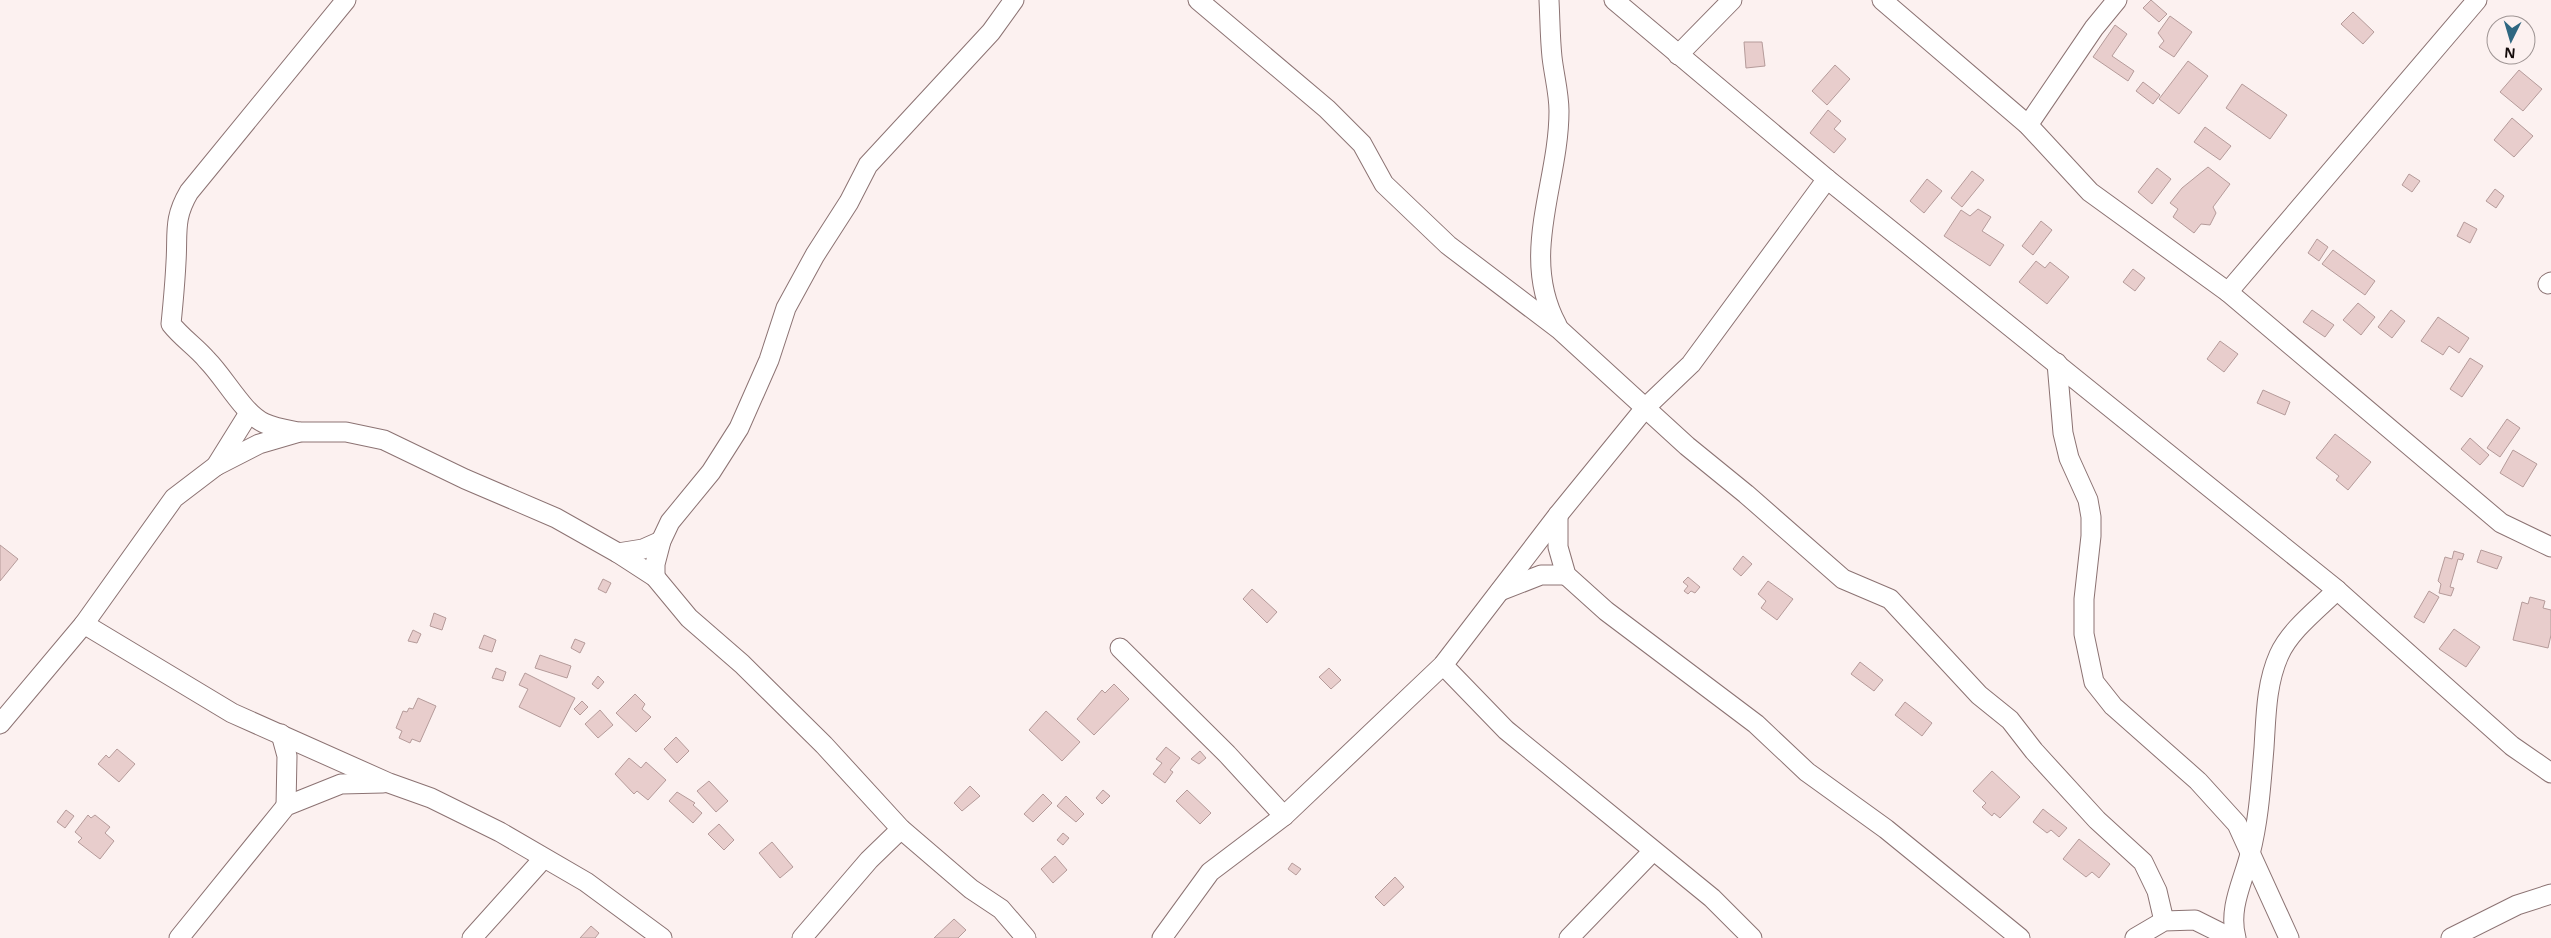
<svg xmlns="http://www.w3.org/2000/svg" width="2551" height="938" font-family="'Noto Sans',sans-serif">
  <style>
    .building { fill: #e8cdcc; stroke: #b59b9a }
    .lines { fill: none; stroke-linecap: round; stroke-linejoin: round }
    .street-casing { stroke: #8c7373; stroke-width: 21 }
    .street { stroke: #fff; stroke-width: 19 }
  </style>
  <rect width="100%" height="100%" fill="#fcf1f0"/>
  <!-- building -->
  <g class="building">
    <path d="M2151,0L2167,14L2159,22L2143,8Z"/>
    <path d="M2353,12L2374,32L2363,44L2341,24Z"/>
    <path d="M2170,16L2192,32L2174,57L2159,47L2164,41L2158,33Z"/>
    <path d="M2115,25L2127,34L2112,56L2134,71L2128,81L2093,57Z"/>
    <path d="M1744,42H1762L1765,66L1746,68Z"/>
    <path d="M2188,61L2208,76L2179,114L2159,99Z"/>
    <path d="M1835,65L1850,79L1827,105L1812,91Z"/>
    <path d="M2519,70L2542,89L2523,111L2500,92Z"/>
    <path d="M2143,82L2160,95L2153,104L2136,91Z"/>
    <path d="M2242,84L2287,115L2270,139L2226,108Z"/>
    <path d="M1828,110L1841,121L1834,129L1846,139L1834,153L1810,133Z"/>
    <path d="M2512,118L2533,136L2514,157L2494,140Z"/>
    <path d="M2205,127L2231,146L2220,160L2194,142Z"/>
    <path d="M2208,167L2230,184L2213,207L2216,213L2210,225L2201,224L2194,233L2173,217L2178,209L2170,203L2182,188Z"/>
    <path d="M2157,168L2171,179L2152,204L2138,192Z"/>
    <path d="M1972,171L1984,180L1962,207L1951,198Z"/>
    <path d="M2409,174L2420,181L2412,192L2402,185Z"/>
    <path d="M1927,179L1942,191L1924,213L1910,201Z"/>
    <path d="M2495,189L2504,196L2496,208L2486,201Z"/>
    <path d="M1978,209L1991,217L1982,231L2004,245L1990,266L1944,236L1961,210L1970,216Z"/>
    <path d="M2041,221L2052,230L2033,255L2022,246Z"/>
    <path d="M2464,222L2477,229L2470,243L2457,236Z"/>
    <path d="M2317,239L2328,247L2319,261L2308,253Z"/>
    <path d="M2333,250L2375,281L2365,295L2322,264Z"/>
    <path d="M2036,261L2045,268L2050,262L2069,277L2047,304L2019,282Z"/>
    <path d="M2133,269L2145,278L2135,291L2123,282Z"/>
    <path d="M2358,303L2375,317L2361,335L2343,320Z"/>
    <path d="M2312,310L2334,325L2325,337L2303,322Z"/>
    <path d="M2391,310L2405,321L2392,338L2378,327Z"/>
    <path d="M2438,317L2469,338L2459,353L2449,346L2443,355L2421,341Z"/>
    <path d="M2220,341L2238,354L2224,372L2207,359Z"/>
    <path d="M2470,358L2483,366L2462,397L2450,389Z"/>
    <path d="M2263,390L2290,402L2285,415L2257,403Z"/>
    <path d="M2507,419L2520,428L2500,457L2487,448Z"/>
    <path d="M2335,434L2371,462L2348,490L2336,480L2339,476L2316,458Z"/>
    <path d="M2470,438L2489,455L2480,465L2461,449Z"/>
    <path d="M2513,450L2537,464L2523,487L2500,473Z"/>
    <path d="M0,545L18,559L0,581Z"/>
    <path d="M2481,550L2502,557L2497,569L2477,562Z"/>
    <path d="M2454,551L2464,554L2462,560L2458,559L2450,587L2454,588L2451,596L2439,593L2441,584L2438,581L2445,557L2452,559Z"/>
    <path d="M1743,556L1752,564L1741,576L1733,569Z"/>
    <path d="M1688,577L1700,587L1695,593L1691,591L1688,594L1684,591L1688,586L1683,582Z"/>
    <path d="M603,579L611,583L606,593L598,589Z"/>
    <path d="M1768,581L1793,599L1777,620L1761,608L1766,601L1758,594Z"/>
    <path d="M1252,589L1277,612L1267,623L1243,599Z"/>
    <path d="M2429,591L2439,597L2424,623L2414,617Z"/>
    <path d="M2530,597L2545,601L2543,608L2551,610V635L2548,648L2513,640L2522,602L2528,604Z"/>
    <path d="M434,613L446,618L442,630L430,626Z"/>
    <path d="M2454,629L2480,647L2466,667L2439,649Z"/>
    <path d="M413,630L421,634L417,643L408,641Z"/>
    <path d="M484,635L496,640L492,652L479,648Z"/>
    <path d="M575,639L585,643L580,653L571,648Z"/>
    <path d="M540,655L571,666L567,678L535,668Z"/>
    <path d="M1860,662L1883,680L1874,691L1851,674Z"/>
    <path d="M496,668L506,672L503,681L492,678Z"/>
    <path d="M1329,668L1341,680L1331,689L1319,677Z"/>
    <path d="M525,673L575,698L560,727L519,707L528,689L519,685Z"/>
    <path d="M598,676L604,682L598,689L592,684Z"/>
    <path d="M1114,684L1129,699L1094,735L1077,719L1102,690L1105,693Z"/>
    <path d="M635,694L645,704L642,709L651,717L636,732L616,713Z"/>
    <path d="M418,698L436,706L420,742L412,739L410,743L399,738L402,731L396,728L403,711L407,712L409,708L413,709Z"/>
    <path d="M582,701L588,707L580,715L574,709Z"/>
    <path d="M1905,702L1932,723L1922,736L1895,715Z"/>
    <path d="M600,710L613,725L598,738L585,724Z"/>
    <path d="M1046,711L1080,742L1062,761L1029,730Z"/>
    <path d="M676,737L689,751L677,763L664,749Z"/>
    <path d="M1166,747L1180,758L1170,770L1173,772L1165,783L1153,774L1162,763L1156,759Z"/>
    <path d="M117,749L135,764L119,782L98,764L106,755L109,758Z"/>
    <path d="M1200,751L1206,758L1199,764L1191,759Z"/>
    <path d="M629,758L641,768L646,762L666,780L648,800L637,791L634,794L615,774Z"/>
    <path d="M1992,771L2020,797L2000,818L1994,813L1992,816L1982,807L1986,803L1973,791Z"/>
    <path d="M709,781L728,801L716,812L697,791Z"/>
    <path d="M970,786L980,796L962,811L954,803Z"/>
    <path d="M1103,790L1110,796L1102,804L1096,798Z"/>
    <path d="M1187,790L1211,813L1200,824L1176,801Z"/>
    <path d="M677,792L695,803L693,805L702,813L693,823L669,801Z"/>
    <path d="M1043,794L1052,803L1033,822L1024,814Z"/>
    <path d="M1066,796L1084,814L1076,822L1057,806Z"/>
    <path d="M2043,809L2067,828L2059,837L2051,830L2047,833L2033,822Z"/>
    <path d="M66,810L74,816L65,828L57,822Z"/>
    <path d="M88,815L91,818L95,815L110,827L105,833L114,841L100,859L78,842L82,838L75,832Z"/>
    <path d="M719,824L734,840L724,850L708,834Z"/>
    <path d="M1063,833L1069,838L1063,845L1057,840Z"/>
    <path d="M2079,839L2110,864L2099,878L2092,872L2086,877L2063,859Z"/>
    <path d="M772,842L793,867L780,878L759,853Z"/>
    <path d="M1055,856L1067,870L1053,883L1041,869Z"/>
    <path d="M1292,863L1301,869L1296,875L1288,869Z"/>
    <path d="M1395,877L1404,887L1384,906L1375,897Z"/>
    <path d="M954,919L966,930L958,938H934Z"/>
    <path d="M591,926L599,933L595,938H580Z"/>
  </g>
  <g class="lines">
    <!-- street casing -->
    <g class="street-casing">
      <g id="street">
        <path d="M1198,0L1327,109L1362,144L1384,184L1448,245L1560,330L1687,446L1746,494L1843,579L1890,599L1979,695L2010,720L2034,751L2097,820L2143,862L2157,891L2164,921"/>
        <path d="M1549,0C1550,19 1550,38 1552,57C1554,75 1559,93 1559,111C1559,184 1519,255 1557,325"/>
        <path d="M1614,0L1827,179L2337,590L2512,746L2551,773"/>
        <path d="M1882,0L2028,125L2090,192L2228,292L2501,523L2551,547"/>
        <path d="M1678,55L1732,0"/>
        <path d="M2028,125L2094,28L2117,0"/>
        <path d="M2548,284L2551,282"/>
        <path d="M2228,292L2477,0"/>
        <path d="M2057,363L2063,433L2069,458L2088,500L2091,517V536L2084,599V634L2094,682L2113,706L2198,781L2237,824L2289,938"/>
        <path d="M299,432C288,430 274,428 264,423C243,413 225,378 207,360C196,347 182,338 171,324C173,304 175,283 176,262C178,233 173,219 189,192L346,0"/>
        <path d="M216,466L259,444L300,432H346L384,440L465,479L556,518L618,553L655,577L689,618L742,664L824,745L901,829L971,889L1001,909L1026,938"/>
        <path d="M1558,515V547L1566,575L1606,611L1756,724L1807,772L1886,829L2020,938"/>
        <path d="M618,553L643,549L661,541"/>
        <path d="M655,577V564L661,541L670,522L711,472L739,428L769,360L786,308L815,255L849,202L868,165L991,32L1014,0"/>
        <path d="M1500,591L1541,575H1566"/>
        <path d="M84,624L232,713L389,783L431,798L500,832L586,882L662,938"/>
        <path d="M1120,648L1227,754L1284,816"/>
        <path d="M1443,665L1506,730L1712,898L1752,938"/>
        <path d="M0,724L84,624L174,498L216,466L249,413"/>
        <path d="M281,734L287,756L286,806"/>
        <path d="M179,938L286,806L341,784L383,783"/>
        <path d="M472,938L543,859"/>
        <path d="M802,938L869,860L901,829"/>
        <path d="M1162,938L1210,872L1284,816L1443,665L1558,515L1646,407L1691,364L1827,179"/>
        <path d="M1569,938L1653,851"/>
        <path d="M2135,938L2164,921L2195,920L2231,938"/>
        <path d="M2236,938C2228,908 2243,882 2250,854C2259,819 2261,783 2264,748C2266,717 2266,684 2279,655C2290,630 2318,609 2337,590"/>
        <path d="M2451,938L2517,905L2551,894"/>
      </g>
    </g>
    <!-- street -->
    <use href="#street" class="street"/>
  </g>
  <!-- north arrow -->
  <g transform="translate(2511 40) rotate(185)"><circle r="24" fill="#fcf1f0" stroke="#9f9594"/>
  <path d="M0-4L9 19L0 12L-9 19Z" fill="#2e6781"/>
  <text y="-8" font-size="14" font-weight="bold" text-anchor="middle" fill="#130a0a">N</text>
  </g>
</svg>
